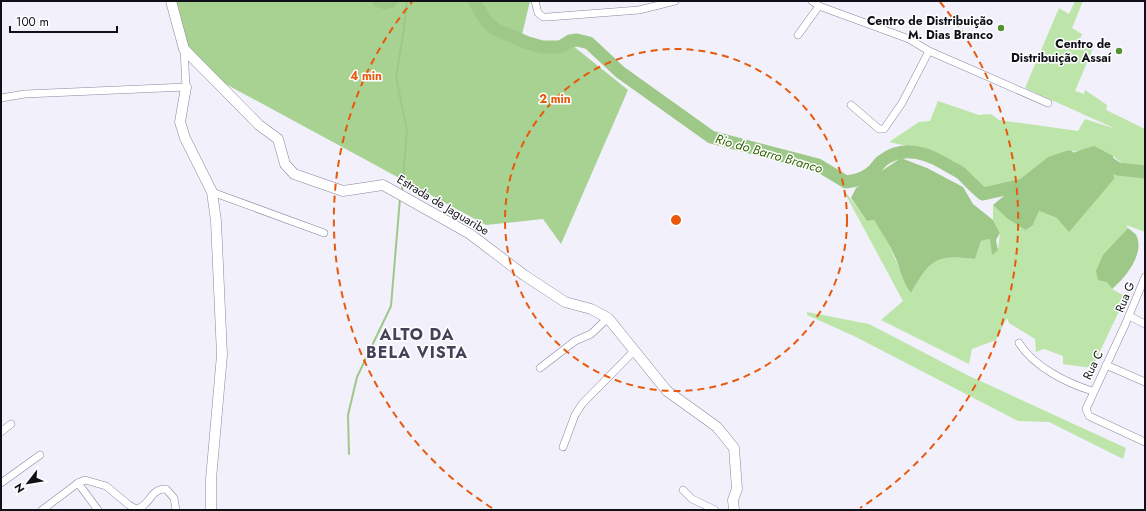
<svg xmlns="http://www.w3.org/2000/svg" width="1146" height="511" font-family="Jost,sans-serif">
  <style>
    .green { fill: #bde5a9 }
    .forest { fill: #a8d292 }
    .water { fill: #9ec888 }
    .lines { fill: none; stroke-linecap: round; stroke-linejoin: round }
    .stream { stroke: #9ec888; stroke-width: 2 }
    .river { stroke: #9ec888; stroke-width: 13 }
    .street-casing { stroke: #8988a0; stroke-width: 8 }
    .secondary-casing { stroke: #8988a0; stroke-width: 11 }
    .street { stroke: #fff; stroke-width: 7 }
    .secondary { stroke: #fff; stroke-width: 10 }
    .ring { fill: none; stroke: #e8590c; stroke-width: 2; stroke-dasharray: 7 5 }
    .poi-dot { fill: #579231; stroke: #fff; stroke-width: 1.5 }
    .labels { text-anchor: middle; stroke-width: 3; stroke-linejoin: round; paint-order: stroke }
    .poi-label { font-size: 12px; font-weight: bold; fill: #101018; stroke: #fff; text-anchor: end }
    .street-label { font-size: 12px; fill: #101018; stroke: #fff }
    .water-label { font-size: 13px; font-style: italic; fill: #336509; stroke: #fff }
    .district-label { font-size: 16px; font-weight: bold; letter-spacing: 1px; fill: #444258; stroke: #fff }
    .centre { fill: #e8590c; stroke: #fff; stroke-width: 2 }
    .ring-label { font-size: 12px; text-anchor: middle; font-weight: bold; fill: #e8590c; stroke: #fff; stroke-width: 3; stroke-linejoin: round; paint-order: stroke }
  </style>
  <rect width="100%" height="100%" fill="#f1f0fb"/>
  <!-- green -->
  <g class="green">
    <path d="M1075,1H1083L1072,28L1082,34L1080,39L1094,46L1075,91L1084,94L1085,90L1107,105L1106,110L1145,129V167L1124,165L1113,156L1073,151L1016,185L989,193L956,163L930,151L889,142L919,122L930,121L938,101L979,115L991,114L999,120L1078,131L1085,119L1116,129L1025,88L1059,8L1069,14Z"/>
    <path d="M1114,166L1118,169L1145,173V238V232L1126,225L1128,228L1121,236L1107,282L1112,289L1123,295V303L1092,368L1063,364V356L1044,349L1036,352L1035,339L1009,323L1007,318L996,340L972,349L969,364L881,320L903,301L841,186L867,221L874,220L885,237L911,293C930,260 935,254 975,259L981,241L990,239L998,250L1000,233L993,220V205L1026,230L1033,225L1039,211L1057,218L1114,179Z"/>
    <path d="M807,312L869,324L965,374L1126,448L1123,459L1049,422L1018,421L854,336L807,315Z"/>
  </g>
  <!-- forest -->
  <path class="forest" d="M175,1H530L521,39L572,45L628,90L561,244L543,219L486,225L222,82L190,51Z"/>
  <!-- water -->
  <g class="water">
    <path d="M1094,146L1113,156L1114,179L1069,232L1057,218L1039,211L1033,225L1026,230L1008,219L993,205C1023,180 1055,156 1094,146Z"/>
    <path d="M901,158L927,168L963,187L973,204L993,220L1000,233L996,240L998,250L992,255L990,239L981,241L975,259C935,254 930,260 911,293C903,283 901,271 896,259C890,245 882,233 874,220L867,221L851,198L856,188Z"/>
    <path d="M1128,228C1131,231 1136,233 1137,237C1144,255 1125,278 1112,289L1107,282L1098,280L1096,271L1103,255Z"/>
  </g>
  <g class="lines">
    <!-- stream -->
    <g class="stream">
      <path d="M402,191L407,130L396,77L404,29L407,1"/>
      <path d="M349,454L348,415L357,377L391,306L400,198"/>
    </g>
    <!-- river -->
    <g class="river">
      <path d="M379,1L386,3L391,1"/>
      <path d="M474,1L487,22L495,29L528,43L542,47H560L570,41L577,40L589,43L620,72L711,137L818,165L846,182C857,181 866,178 874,170C877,167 879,163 882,161C902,145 925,152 945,164C950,167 956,170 961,173C968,180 975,188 983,194L1023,185L1051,163L1069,157"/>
      <path d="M1099,156L1118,169L1145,172"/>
    </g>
    <!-- street casing -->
    <g class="street-casing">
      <g id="street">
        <path d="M535,1L538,13L543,17H548L639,10L675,1"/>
        <path d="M812,1L819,6L909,39L929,51L902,103L884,129H879L851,105"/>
        <path d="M798,35L819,6"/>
        <path d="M929,51L1048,103"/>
        <path d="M1,98L25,94L186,87L184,49"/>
        <path d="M212,192L324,233"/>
        <path d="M1145,277L1125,325L1086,409L1089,416L1145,442"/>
        <path d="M1129,316L1145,324"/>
        <path d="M1019,343C1034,367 1067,383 1092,391"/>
        <path d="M1106,365L1145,382"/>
        <path d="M540,368L575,341L591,334L608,318"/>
        <path d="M1,432L11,424"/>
        <path d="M563,447L575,415L582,404L634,351"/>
        <path d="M1,483L40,455"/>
        <path d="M78,483L85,480L106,486L129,505L136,509C150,507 150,488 166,489L174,498L176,510"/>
        <path d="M683,490L692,499L715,510"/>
        <path d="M42,510L78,483L98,510"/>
      </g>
    </g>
    <!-- secondary casing -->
    <g class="secondary-casing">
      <g id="secondary">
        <path d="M171,1L184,49L259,125L278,139L285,164L294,174L343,191L383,185L470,234L524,275L565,302L591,309L608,318L667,391L717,427L734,448L737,489L733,500L734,510"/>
        <path d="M186,87L180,122L185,138L212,192L216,221L222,355L211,479V510"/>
      </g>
    </g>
    <!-- street -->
    <use href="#street" class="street"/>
    <!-- secondary -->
    <use href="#secondary" class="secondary"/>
  </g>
  <!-- distance rings -->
  <g class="ring">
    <circle cx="676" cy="220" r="171"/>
    <path d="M492 508A342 342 0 0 1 412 2M940 2A342 342 0 0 1 860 508"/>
  </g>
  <!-- markers -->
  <g class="poi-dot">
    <circle cx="1001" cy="28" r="4"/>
    <circle cx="1119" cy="51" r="4"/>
  </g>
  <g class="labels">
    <!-- poi labels -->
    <g class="poi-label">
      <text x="993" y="25">Centro de Distribuição<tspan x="993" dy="14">M. Dias Branco</tspan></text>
      <text x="1111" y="48">Centro de<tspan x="1111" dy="14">Distribuição Assaí</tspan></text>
    </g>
    <!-- street labels -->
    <g class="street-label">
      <text transform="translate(443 205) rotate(31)" y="4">Estrada de Jaguaribe</text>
      <text transform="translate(1125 297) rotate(-68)" y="4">Rua G</text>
      <text transform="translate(1093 365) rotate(-64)" y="4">Rua C</text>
    </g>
    <!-- water labels -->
    <g class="water-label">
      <text transform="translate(769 153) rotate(16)" y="5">Rio do Barro Branco</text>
    </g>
    <!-- district labels -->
    <g class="district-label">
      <text x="417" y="340">ALTO DA<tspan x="417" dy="18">BELA VISTA</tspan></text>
    </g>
  </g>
  <circle cx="676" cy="220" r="6" class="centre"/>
  <g class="ring-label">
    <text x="366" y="80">4 min</text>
    <text x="555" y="103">2 min</text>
  </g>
  <!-- border -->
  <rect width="1146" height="511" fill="none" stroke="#101018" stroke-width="4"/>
  <!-- north arrow -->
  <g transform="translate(28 483) rotate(239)" stroke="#ffffff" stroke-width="3" paint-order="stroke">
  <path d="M0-3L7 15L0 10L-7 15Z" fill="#101018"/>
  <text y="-6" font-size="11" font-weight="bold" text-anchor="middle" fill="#101018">N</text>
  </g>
  <!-- scale -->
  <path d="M10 26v6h107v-6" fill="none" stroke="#101018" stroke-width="2"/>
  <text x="16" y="26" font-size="12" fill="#101018" stroke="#ffffff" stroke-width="3" paint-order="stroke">100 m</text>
</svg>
